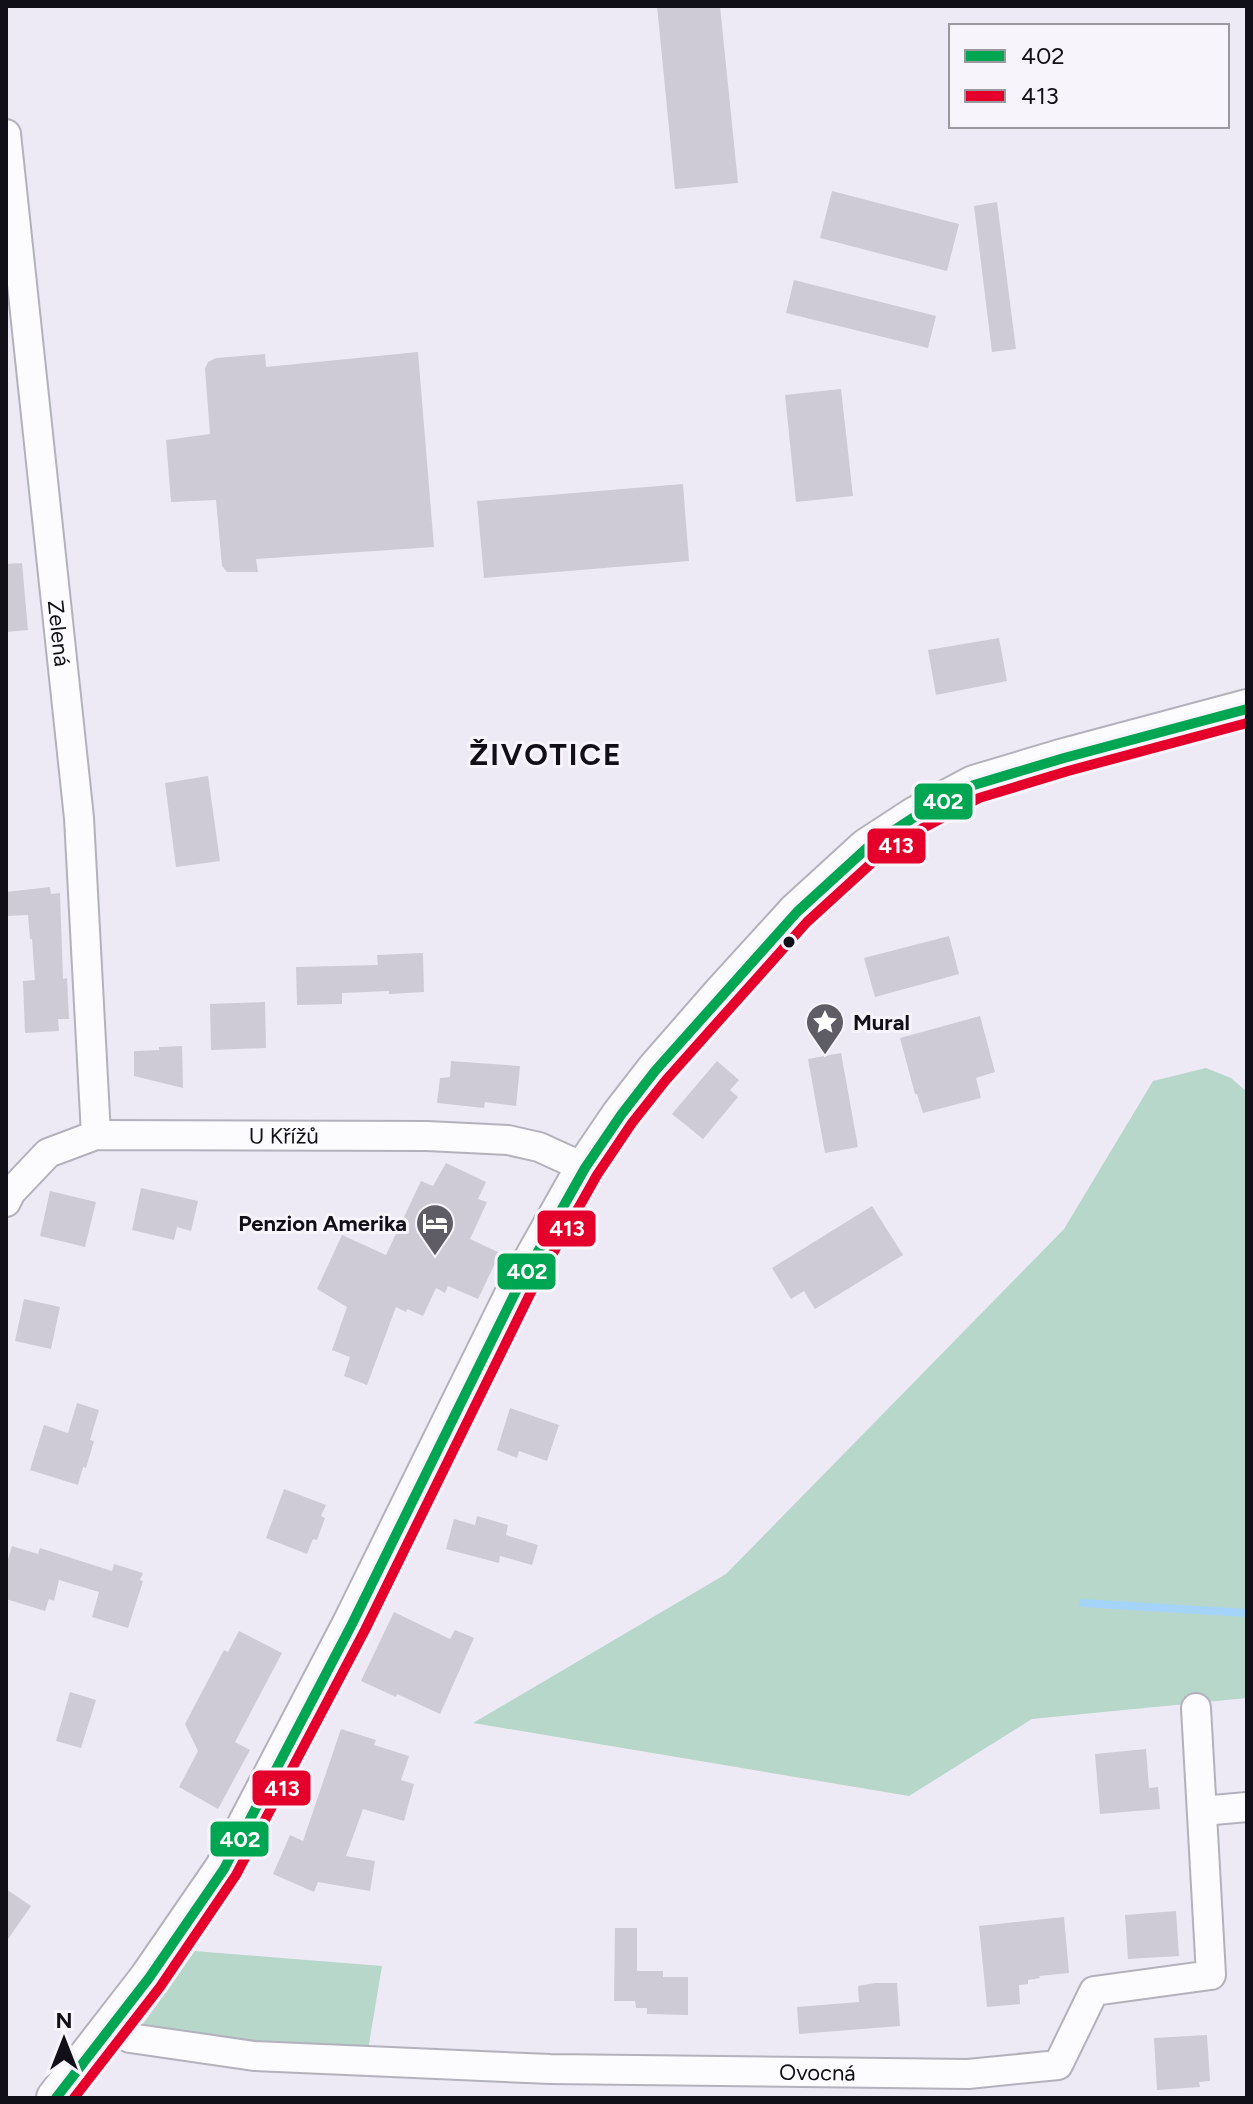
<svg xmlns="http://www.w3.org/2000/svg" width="1253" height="2104" font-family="Figtree,sans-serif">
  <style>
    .green { fill: #b7d7cb }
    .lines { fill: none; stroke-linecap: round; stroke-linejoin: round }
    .stream { stroke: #a5d4fa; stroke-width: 8 }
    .building { fill: #cecbd6 }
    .street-casing { stroke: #b3b1bb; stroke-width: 32 }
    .secondary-casing { stroke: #b3b1bb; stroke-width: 42 }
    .street { stroke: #fcfcfe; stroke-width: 28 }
    .secondary { stroke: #fcfcfe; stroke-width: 38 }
    .bus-1-casing { stroke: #f7f5fb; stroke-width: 16 }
    .bus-2-casing { stroke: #f7f5fb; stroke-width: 16 }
    .bus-1 { stroke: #00a651; stroke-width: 10 }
    .bus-2 { stroke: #e4002b; stroke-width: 10 }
    .bus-dot { fill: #110f17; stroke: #f7f5fb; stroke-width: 3 }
    .labels { text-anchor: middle; stroke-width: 6; stroke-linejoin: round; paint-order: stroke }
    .street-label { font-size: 22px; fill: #110f17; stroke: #f7f5fb }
    .poi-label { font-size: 22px; font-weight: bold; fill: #110f17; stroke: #f7f5fb; text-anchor: start }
    .district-label { font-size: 30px; font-weight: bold; letter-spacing: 2px; fill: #110f17; stroke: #f7f5fb }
    .line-badge { stroke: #f7f5fb; stroke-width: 3 }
    .badge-label { font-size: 22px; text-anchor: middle; font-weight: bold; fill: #fff }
  </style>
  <rect width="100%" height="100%" fill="#edeaf6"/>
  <!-- green -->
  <g class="green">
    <path d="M1206,1068L1231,1078L1247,1092V1698L1032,1719L909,1796L473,1723L726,1574L1064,1229L1153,1081Z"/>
    <path d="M195,1951L382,1966L367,2056L147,2033L143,2024Z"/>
  </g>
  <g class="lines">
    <!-- stream -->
    <path class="stream" d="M1083,1603L1247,1613"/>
  </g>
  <!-- building -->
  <g class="building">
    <path d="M657,6H720L738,183L675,189Z"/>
    <path d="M832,191L959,224L947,271L820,238Z"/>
    <path d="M997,202L1016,349L992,352L974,206Z"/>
    <path d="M794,280L936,316L928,348L786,313Z"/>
    <path d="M418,352L434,547L256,559L258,572H227L222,566L216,500L171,502L166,440L210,434L205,369L208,362L216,358L265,354L266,367Z"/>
    <path d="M841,389L853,496L796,502L785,395Z"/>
    <path d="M683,484L689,561L484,578L477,501Z"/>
    <path d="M22,563L28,630L6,632V564Z"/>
    <path d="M999,638L1007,681L936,695L928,650Z"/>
    <path d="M208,776L220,861L176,867L165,783Z"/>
    <path d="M50,887L51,894L60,893L63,979L67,978L69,1019H58L59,1031L25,1033L23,981L35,980L32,939H30L28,915L6,916V892Z"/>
    <path d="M949,936L959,974L875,997L864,958Z"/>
    <path d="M423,953L424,992L389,994V991L342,993V1004L297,1005L296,967L378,965L377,955Z"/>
    <path d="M265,1002L266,1048L211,1050L210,1004Z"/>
    <path d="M980,1016L995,1072L976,1078L981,1098L923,1113L917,1094H915L900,1038Z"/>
    <path d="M182,1046L183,1088L134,1076V1051L159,1050V1047Z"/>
    <path d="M841,1053L858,1147L825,1153L808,1059Z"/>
    <path d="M451,1061L520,1066L516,1106L485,1102L484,1108L437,1103L440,1078L450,1077Z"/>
    <path d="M717,1061L739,1080L730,1090L738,1097L703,1139L672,1114Z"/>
    <path d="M446,1163L486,1182L478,1199L487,1202L470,1239L500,1253L478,1299L448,1286L445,1293L436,1288L423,1316L407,1309L406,1312L396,1307L367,1385L344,1376L350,1357L332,1350L347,1307L317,1289L342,1235L386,1255L421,1181L433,1186Z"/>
    <path d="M141,1188L198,1201L191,1231L177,1227L174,1240L132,1230Z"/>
    <path d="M50,1191L96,1202L85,1247L40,1236Z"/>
    <path d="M872,1206L903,1255L815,1309L804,1291L791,1299L772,1268Z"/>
    <path d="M24,1299L60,1307L51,1349L15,1341Z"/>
    <path d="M77,1403L99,1410L90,1440L94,1441L86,1468L83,1467L78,1485L30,1470L44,1425L68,1433Z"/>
    <path d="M510,1408L559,1425L547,1461L519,1451L517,1458L497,1450Z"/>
    <path d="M284,1489L326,1505L321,1516L325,1518L317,1540L313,1539L307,1554L266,1538Z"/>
    <path d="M477,1516L508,1525L506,1535L538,1545L532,1565L500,1556L499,1563L446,1549L454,1519L475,1525Z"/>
    <path d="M12,1546L38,1554L40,1548L112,1571L114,1564L143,1573L140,1580L143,1581L128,1628L92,1617L99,1592L59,1580L54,1601L49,1599L45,1611L6,1599V1566Z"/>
    <path d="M394,1612L450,1639L455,1630L474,1638L440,1714L397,1694L396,1697L361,1681Z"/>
    <path d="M239,1631L282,1653L235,1742L250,1750L218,1809L179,1787L198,1751L185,1724L224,1650L228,1652Z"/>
    <path d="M70,1692L96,1700L81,1748L56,1741Z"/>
    <path d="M341,1729L376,1740L374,1745L409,1756L401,1780L414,1784L404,1821L363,1809L346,1856L375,1861L370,1891L318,1882L314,1892L273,1874L290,1835L303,1841Z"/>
    <path d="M1146,1749L1149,1788L1158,1787L1160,1809L1100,1814L1095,1754Z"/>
    <path d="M6,1889L31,1906L6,1942Z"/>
    <path d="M1176,1911L1179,1956L1128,1959L1125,1915Z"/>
    <path d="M1064,1917L1069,1973L1039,1976L1040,1978L1028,1980V1984L1019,1985L1020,2004L987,2007L979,1926Z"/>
    <path d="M615,1928H637V1971H663V1977H688V2015L647,2014V2008H636L635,2001H614Z"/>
    <path d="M875,1983H897L900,2026L799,2034L797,2007L859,2002L858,1986Z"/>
    <path d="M1207,2035L1210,2081L1199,2082L1200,2087L1157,2090L1154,2038Z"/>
  </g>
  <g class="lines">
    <!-- street casing -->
    <g class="street-casing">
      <g id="street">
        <path id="s1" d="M6,134L79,818L96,1135"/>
        <path id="s2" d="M6,1202L11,1192L48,1153L96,1135L427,1136L508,1140L539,1147L585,1168"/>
        <path d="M1202,1811L1247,1807"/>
        <path id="s3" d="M111,2029L130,2038L254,2056L550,2069L968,2074L1058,2065L1094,1991L1211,1975L1196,1708"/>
      </g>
    </g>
    <!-- secondary casing -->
    <g class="secondary-casing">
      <path id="secondary" d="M56,2098L149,1978L224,1869L352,1624L518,1287L585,1168L621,1115L655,1071L724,992L797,912L867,848L916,816L974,785L1064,758L1247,709"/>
    </g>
    <!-- street -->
    <use href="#street" class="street"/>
    <!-- secondary -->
    <use href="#secondary" class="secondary"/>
    <!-- bus-1 casing -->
    <g class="bus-1-casing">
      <path id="bus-1" d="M56,2098L149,1978L224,1869L352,1624L518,1287L585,1168L621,1115L655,1071L797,912L867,848L916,816L974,785L1064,758L1247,709"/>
    </g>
    <!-- bus-2 casing -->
    <g class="bus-2-casing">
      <path id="bus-2" d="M74,2098L160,1987L236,1875L365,1630L530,1294L597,1175L632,1123L666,1080L807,922L876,859L923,828L979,798L1068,771L1247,723"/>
    </g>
    <!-- bus-1 -->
    <use href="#bus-1" class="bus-1"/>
    <!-- bus-2 -->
    <use href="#bus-2" class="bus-2"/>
  </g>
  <!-- icons -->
  <defs>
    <g id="sight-pin" transform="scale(2)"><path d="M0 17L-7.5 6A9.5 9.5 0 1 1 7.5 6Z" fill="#5e5c65" stroke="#f7f5fb"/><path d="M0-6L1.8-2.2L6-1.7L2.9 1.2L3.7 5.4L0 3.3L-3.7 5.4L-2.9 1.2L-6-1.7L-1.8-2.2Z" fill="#fff"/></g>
    <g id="hotel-pin" transform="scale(2)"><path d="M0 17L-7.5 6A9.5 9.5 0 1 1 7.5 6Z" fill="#5e5c65" stroke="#f7f5fb"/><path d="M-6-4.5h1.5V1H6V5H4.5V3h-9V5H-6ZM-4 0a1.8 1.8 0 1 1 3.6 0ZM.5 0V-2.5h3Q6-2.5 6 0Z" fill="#fff"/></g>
  </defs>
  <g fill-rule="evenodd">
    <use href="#sight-pin" x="825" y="1022"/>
    <use href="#hotel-pin" x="435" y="1223"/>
  </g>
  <!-- markers -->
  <circle class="bus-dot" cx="789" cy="942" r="7"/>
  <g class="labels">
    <!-- street labels -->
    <g class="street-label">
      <text dy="8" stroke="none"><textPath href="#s1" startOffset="502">Zelená</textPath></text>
      <text dy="8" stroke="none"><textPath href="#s2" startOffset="304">U Křížů</textPath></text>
      <text dy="8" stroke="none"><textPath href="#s3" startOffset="710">Ovocná</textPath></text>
    </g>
    <!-- poi labels -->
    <g class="poi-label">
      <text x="853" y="1030">Mural</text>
      <text x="407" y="1231" text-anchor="end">Penzion Amerika</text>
    </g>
    <!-- district labels -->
    <g class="district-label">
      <text x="546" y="765">ŽIVOTICE</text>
    </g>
  </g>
  <g class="line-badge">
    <rect x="913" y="782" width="61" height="39" rx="8" fill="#00a651"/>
    <rect x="866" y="827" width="61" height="38" rx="8" fill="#e4002b"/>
    <rect x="536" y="1209" width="61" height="39" rx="8" fill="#e4002b"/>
    <rect x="496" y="1252" width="61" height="39" rx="8" fill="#00a651"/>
    <rect x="251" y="1769" width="61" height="38" rx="8" fill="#e4002b"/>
    <rect x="209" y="1820" width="61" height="38" rx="8" fill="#00a651"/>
  </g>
  <g class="badge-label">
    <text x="943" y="809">402</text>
    <text x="896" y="853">413</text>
    <text x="567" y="1236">413</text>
    <text x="527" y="1279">402</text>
    <text x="282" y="1796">413</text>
    <text x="240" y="1847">402</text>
  </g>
  <!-- border -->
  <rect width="1253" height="2104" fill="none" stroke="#110f17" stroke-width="16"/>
  <!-- legend -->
  <rect x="949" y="24" width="280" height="104" fill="#f7f5fb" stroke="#9b99a0" stroke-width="2"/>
  <rect x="965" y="50" width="40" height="12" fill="#00a651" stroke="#9b99a0" stroke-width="2"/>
  <text x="1021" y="64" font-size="24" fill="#110f17">402</text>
  <rect x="965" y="90" width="40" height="12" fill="#e4002b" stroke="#9b99a0" stroke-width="2"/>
  <text x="1021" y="104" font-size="24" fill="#110f17">413</text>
  <!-- north arrow -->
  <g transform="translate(64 2040)" stroke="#f7f5fb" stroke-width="6" paint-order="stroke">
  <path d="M0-6L14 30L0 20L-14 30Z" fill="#110f17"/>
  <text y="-12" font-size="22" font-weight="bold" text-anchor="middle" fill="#110f17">N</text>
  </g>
</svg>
